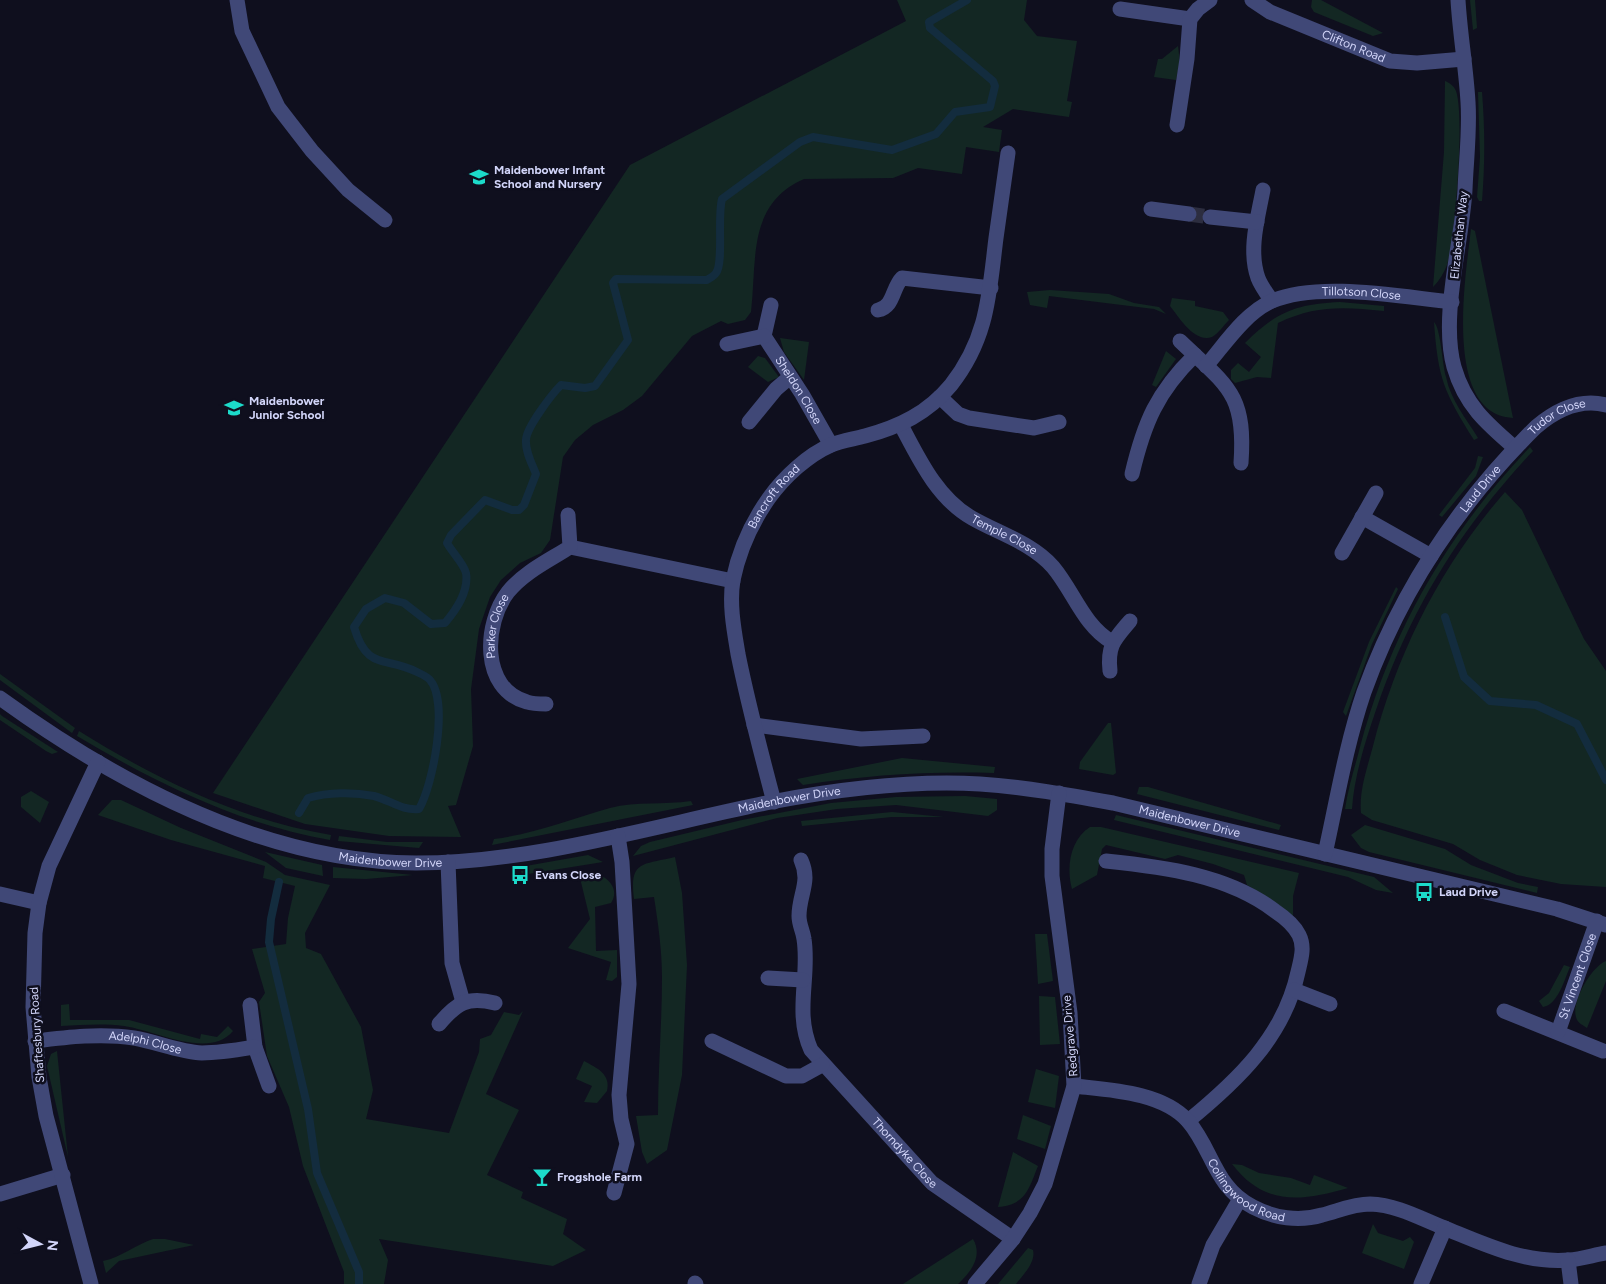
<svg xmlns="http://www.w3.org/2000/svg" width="1606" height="1284" font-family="Figtree,sans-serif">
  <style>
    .green { fill: #132723 }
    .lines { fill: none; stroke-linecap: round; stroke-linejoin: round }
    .stream { stroke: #132c3e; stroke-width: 8 }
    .minor-tunnel { stroke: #2c2d3f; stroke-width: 15; stroke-dasharray: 15 8; stroke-linecap: butt }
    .minor { stroke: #404877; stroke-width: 15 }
    .labels { text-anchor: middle; stroke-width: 5; stroke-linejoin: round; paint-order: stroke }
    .street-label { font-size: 12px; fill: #d2d5f9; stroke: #0f0f1e }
    .poi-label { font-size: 12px; font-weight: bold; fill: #d2d5f9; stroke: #0f0f1e; text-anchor: start }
  </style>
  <rect width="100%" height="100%" fill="#0f0f1e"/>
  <!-- green -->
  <g class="green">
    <path d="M897,0H1027L1024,20L1037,36L1077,41L1067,101L1072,102L1069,117L1013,109L983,127L1002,130L999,152L966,147L962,174L918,168L893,178L804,179C747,204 757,260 751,312L745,320L728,324L721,321L692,336L642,396L623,410L593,425L575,440L563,457L550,540L541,553L520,563L501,580L490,597L479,629L471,689L473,746L456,805L448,806L461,837L389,836L305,824L213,793L630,165L906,21Z"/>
    <path d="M1312,0H1321L1383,33L1373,36L1314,12L1311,7Z"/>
    <path d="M1470,0H1475L1477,28L1473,30Z"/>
    <path d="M1178,46L1180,62L1176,80L1154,77L1158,59H1162Z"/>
    <path d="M1445,81C1450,83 1454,86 1456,91C1465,116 1455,239 1447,265C1444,273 1439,281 1433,287L1444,152Z"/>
    <path d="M1478,92H1482C1485,129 1485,164 1482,201H1479L1477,197L1480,157Z"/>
    <path d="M1471,229L1475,231L1513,418C1442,415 1466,273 1471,229Z"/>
    <path d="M1050,290L1109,294L1134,303L1159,307L1166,314L1154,309L1049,296L1047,308L1030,305L1027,292Z"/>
    <path d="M1172,298L1195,301V306L1223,312L1229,320C1224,325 1218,334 1212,337C1194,343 1179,317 1170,306Z"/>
    <path d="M1340,302L1384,306V311C1343,307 1316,305 1278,323L1271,378L1257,377L1235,383L1231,379V370L1238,363L1249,372L1261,357L1245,343C1276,312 1296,304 1340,302Z"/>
    <path d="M1434,322C1441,329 1442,364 1446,377C1451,401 1466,418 1478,438L1474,440C1444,392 1438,379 1434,322Z"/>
    <path d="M780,338L809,342L804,380L784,352Z"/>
    <path d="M1166,351L1176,359L1156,387L1152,385Z"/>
    <path d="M758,356L765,358L779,377L768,382L748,367Z"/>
    <path d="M1530,447L1533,451C1459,530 1411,608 1376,710C1365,742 1354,777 1352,809H1345C1348,788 1355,767 1360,747C1391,631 1447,534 1530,447Z"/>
    <path d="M1478,456L1483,457L1476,476L1442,517L1439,515L1475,468Z"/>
    <path d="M1505,492L1522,510L1584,639L1606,671V887L1561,884L1517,875L1480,860L1453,844L1372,820L1361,813C1359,790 1367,769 1373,746C1397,653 1441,565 1505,492Z"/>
    <path d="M1396,587L1398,589L1372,644L1346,716L1343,712L1369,642Z"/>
    <path d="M0,674L75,728L72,733L0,680Z"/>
    <path d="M0,714L2,716L58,752L52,754L46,751L0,720Z"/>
    <path d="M1108,723H1111L1116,773L1113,775L1079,769L1080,762Z"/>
    <path d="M79,731C156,779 240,820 331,835L330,840C239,824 156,783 77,736Z"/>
    <path d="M902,758L995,767L994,773C929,771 867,775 803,785L797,779Z"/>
    <path d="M1139,787H1148L1281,825L1279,830L1137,794Z"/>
    <path d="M31,791L49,802L40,823L21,807V797Z"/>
    <path d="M965,796L997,799V810L988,816L896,805L837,809L777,818L633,856L641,846L650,842L742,820L831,803L896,797Z"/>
    <path d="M112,800H121L181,828L266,862L285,875L330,885L305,933L306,948L321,954L361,1027L373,1090L366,1119L449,1133L479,1052L480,1039L491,1035L504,1012L519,1015L523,1011L486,1094L519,1110L487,1175L523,1192L521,1198L567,1219L563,1234L586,1250L553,1266L379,1239L388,1260L384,1284H344V1272L303,1166L289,1107L267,1056L259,1002L265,993L252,949L286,944L288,918L295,886L263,878L265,866L171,840L98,815Z"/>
    <path d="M691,801L693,805L492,845L494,839C534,834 571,819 610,808C637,801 664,805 691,801Z"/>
    <path d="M892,812L944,817H892L802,826L801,821Z"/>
    <path d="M1116,815L1374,877L1393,893L1376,890L1348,877L1114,820Z"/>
    <path d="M1365,825L1445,849L1471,865L1518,883L1538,887L1537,893L1369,852L1361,848L1351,835Z"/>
    <path d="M1090,827H1101L1299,873L1293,896V916L1285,913L1264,895L1247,885L1244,875L1213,864L1178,855L1165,859L1106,845L1102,849L1097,875L1072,889C1066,867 1070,840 1090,827Z"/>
    <path d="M339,836L387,842H423L419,848L338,841Z"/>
    <path d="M265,852L322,865L323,876L286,868Z"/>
    <path d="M588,855L603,862L522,875L520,867Z"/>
    <path d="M675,857L682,893L687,965L682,1075L667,1150L647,1164L642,1152L636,1116L658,1115C658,1069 662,1023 662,977C662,950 658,923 654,897L634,899C629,860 643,865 675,857Z"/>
    <path d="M333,867L413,875L366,879L333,878Z"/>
    <path d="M596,873C609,878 620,890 611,903L595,907L596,951L617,950V977L612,981L606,980L611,962L568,948L590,919L580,878Z"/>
    <path d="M1035,934H1047L1053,981L1038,984Z"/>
    <path d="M1606,961V981L1587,1028C1583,1025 1577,1023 1576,1017C1571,1002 1592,966 1606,961Z"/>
    <path d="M1564,965L1570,967C1565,978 1558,1005 1543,1007L1539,1001L1549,993Z"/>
    <path d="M1039,996L1055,997L1060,1044L1040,1045Z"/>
    <path d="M69,1004L70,1020H129L200,1039L201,1034L217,1037L228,1026L233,1031C209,1060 155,1030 124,1026C103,1023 82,1025 61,1026V1005Z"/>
    <path d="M57,1051L68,1157L47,1066L51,1054Z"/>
    <path d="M584,1061C597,1068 611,1074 607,1091L597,1103L584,1102L592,1086L576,1079Z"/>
    <path d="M1036,1069L1059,1076L1055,1108L1028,1102Z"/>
    <path d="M1023,1115L1051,1126L1045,1149L1017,1139Z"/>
    <path d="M1013,1152L1038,1166C1029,1188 1026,1205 998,1207Z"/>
    <path d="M1232,1164L1242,1165L1259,1173L1291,1178L1310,1185L1314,1175L1348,1188C1302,1201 1265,1207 1232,1164Z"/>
    <path d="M1373,1224L1378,1233L1403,1241L1410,1237L1414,1242L1404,1269L1362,1253Z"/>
    <path d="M153,1239H165L194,1245L119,1261L106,1273L103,1261C122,1257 135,1245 153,1239Z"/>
    <path d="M973,1239C983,1256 971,1272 958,1284H903Z"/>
    <path d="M1028,1248L1033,1250C1036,1262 1023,1275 1016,1284H998Z"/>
  </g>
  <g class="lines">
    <!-- stream -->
    <g class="stream">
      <path d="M1445,617L1464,677L1490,701L1536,705L1577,724L1606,780"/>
      <path d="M299,813L308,798C328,792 354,792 374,796C390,800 402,811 419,809C433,785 449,702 430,680C428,677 421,674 417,672C385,656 367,671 354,627L366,609L385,598L404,603L431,624L445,623C456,610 469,592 466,573C464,564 452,552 447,543L451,535L485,500L512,510H519L524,505L536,474C532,464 525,451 526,440C526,428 552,394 561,385L585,388L595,386L628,340L613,283L616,279L707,280C710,278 714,276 716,273C724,263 717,217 722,199L800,142L813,137L892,150L936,134L955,112L990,107L995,86L993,81L930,28L929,22L967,0"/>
      <path d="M279,882L271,919L269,942L308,1109L317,1173L359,1272V1284"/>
    </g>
    <!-- minor-tunnel -->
    <path class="minor-tunnel" d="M1189,214L1210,217"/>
    <!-- minor -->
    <g class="minor">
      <path d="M237,0L242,31L278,107L312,151L348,190L385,220"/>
      <path id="s1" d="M1252,0L1270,12L1390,61L1417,63L1464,59"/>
      <path d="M1458,0C1460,34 1466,68 1468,102C1470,131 1466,161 1465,190C1462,243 1440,316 1454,367C1465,405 1486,423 1515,448"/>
      <path d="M1120,9L1190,19"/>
      <path d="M1177,125L1187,59L1190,19L1198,9L1210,0"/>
      <path d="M1263,190C1258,217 1248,250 1258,278C1261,286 1267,294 1272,301"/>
      <path d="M1151,209L1189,214"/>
      <path d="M1210,217L1257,222"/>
      <path id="s2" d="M771,305L764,336L802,394L831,445"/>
      <path d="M878,310C894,307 892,288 902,278L991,288"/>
      <path d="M1180,341C1227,386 1246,393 1241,463"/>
      <path d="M727,344L764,336"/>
      <path id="s3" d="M1206,366C1225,344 1245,313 1272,301C1319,281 1401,297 1452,302"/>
      <path d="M940,397L958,414L969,418L1034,428L1059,422"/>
      <path d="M749,422L776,389L790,377"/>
      <path id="s4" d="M901,425C919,459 937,498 972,518C1000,534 1032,543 1053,567C1074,592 1083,625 1112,642"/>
      <path d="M1132,474C1144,423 1157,392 1195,355"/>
      <path d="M1362,517L1431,556"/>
      <path d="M570,547L733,581"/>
      <path d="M1342,553L1376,493"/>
      <path d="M1110,671C1107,645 1115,639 1130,621"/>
      <path id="s5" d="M0,698C120,785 265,862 416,863C533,863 657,825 771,802C839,789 912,780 980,784C1025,787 1069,795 1113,803L1557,909L1606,925"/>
      <path id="s6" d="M546,704C540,704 533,704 527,702C480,689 484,623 508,592C524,572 550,560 570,547L568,515"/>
      <path d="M754,725L861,739L923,736"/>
      <path id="s7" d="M774,802C761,753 748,704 738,654C734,630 729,604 733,580C739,551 752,522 769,498C784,477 808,455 831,445C841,441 854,439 865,436C899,427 928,413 951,385C988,338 989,294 996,238C1000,210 1004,182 1008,153"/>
      <path id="s8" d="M1325,854C1337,800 1346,745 1364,692C1400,592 1460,502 1536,427C1556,410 1579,398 1606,405"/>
      <path id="s9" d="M801,860C811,882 799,894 799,916C799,925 803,931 804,939C810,977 794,1012 811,1050L932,1183L1013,1239"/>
      <path d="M1106,861C1164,867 1228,875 1275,911C1284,917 1294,925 1299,935C1305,947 1301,959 1298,972C1284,1037 1237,1081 1188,1121"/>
      <path d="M448,862L452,963L463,1002"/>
      <path d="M0,894L39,903"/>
      <path d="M768,978L803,980"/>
      <path d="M1294,990L1330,1004"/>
      <path d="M250,1005L255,1047L269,1086"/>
      <path d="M1504,1011L1603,1051"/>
      <path d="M439,1024C457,1003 467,996 495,1003"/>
      <path id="s10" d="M1558,1032L1597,921"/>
      <path id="s11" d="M35,1041C68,1037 101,1033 134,1038C157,1042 179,1052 202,1053C220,1053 237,1050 255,1047"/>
      <path d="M712,1041L786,1076H802L822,1065"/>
      <path id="s12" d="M1074,1086C1110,1090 1162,1092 1188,1121C1213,1150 1214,1187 1253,1207C1274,1218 1299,1222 1322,1215C1338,1211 1353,1204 1370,1204C1396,1205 1418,1217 1442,1227C1482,1243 1524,1264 1569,1260C1581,1259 1594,1255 1606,1253"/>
      <path d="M614,1193L627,1144L621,1119L619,1095L629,984L622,862L618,836"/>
      <path d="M0,1194L63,1175"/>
      <path d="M1568,1260L1571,1284"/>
      <path d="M695,1283L696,1284"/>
      <path d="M91,1284L46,1116L39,1077L33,1007L35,933L39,903L49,866L98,762"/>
      <path d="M975,1284L1013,1239L1030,1213L1045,1184L1074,1086L1070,1013L1052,876V849L1059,793"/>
      <path d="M1199,1284L1213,1245L1240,1199"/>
      <path d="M1421,1284L1445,1228"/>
    </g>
  </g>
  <!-- icons -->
  <defs>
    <g id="school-bare" transform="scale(1.5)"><path d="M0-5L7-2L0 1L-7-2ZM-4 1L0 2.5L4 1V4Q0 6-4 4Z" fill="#1cdbca" stroke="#0f0f1e" stroke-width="2.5" paint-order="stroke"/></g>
    <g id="bus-bare" transform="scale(1.5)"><path d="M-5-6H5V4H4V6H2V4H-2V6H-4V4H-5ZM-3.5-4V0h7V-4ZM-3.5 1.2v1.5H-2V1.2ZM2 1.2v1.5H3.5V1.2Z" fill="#1cdbca" stroke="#0f0f1e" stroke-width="2.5" paint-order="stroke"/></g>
    <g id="bar-bare" transform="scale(1.5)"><path d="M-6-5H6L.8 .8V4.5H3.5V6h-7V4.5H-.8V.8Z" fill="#1cdbca" stroke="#0f0f1e" stroke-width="2.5" paint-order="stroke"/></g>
  </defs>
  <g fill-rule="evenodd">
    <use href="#school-bare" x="479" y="177"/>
    <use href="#school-bare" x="234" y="408"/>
    <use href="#bus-bare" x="520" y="875"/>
    <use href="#bus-bare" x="1424" y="892"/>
    <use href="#bar-bare" x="542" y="1177"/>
  </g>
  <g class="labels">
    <!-- street labels -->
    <g class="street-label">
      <text dy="4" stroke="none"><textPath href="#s1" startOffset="112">Clifton Road</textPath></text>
      <text transform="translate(1459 235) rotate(-84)" y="4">Elizabethan Way</text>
      <text dy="4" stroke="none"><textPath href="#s3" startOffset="184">Tillotson Close</textPath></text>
      <text dy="4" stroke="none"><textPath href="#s2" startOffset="96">Sheldon Close</textPath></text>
      <text dy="4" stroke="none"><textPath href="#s8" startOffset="509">Tudor Close</textPath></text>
      <text dy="4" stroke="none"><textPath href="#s8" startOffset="402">Laud Drive</textPath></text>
      <text dy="4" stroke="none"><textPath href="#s7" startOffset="321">Bancroft Road</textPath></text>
      <text dy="4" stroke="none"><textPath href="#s4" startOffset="155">Temple Close</textPath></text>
      <text dy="4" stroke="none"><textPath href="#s6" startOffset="112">Parker Close</textPath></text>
      <text dy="4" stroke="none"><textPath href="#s5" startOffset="834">Maidenbower Drive</textPath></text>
      <text dy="4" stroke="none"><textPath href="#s5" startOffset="1239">Maidenbower Drive</textPath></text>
      <text dy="4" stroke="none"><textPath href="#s5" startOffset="429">Maidenbower Drive</textPath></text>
      <text dy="4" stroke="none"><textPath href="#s10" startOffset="59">St Vincent Close</textPath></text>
      <text transform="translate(37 1035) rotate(-94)" y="4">Shaftesbury Road</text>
      <text transform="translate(1070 1036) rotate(-95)" y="4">Redgrave Drive</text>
      <text dy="4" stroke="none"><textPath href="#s11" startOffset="111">Adelphi Close</textPath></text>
      <text dy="4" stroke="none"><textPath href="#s9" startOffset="332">Thorndyke Close</textPath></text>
      <text dy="4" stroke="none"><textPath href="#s12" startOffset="216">Collingwood Road</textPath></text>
    </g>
    <!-- poi labels -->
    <g class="poi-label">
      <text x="494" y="174">Maidenbower Infant<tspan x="494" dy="14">School and Nursery</tspan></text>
      <text x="249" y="405">Maidenbower<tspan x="249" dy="14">Junior School</tspan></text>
      <text x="535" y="879">Evans Close</text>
      <text x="1439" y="896">Laud Drive</text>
      <text x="557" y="1181">Frogshole Farm</text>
    </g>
  </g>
  <!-- north arrow -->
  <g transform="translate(40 1244) rotate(97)" stroke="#0f0f1e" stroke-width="4" paint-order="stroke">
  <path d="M0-4L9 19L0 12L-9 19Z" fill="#d2d5f9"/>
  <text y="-8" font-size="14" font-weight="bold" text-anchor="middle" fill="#d2d5f9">N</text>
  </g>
</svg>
